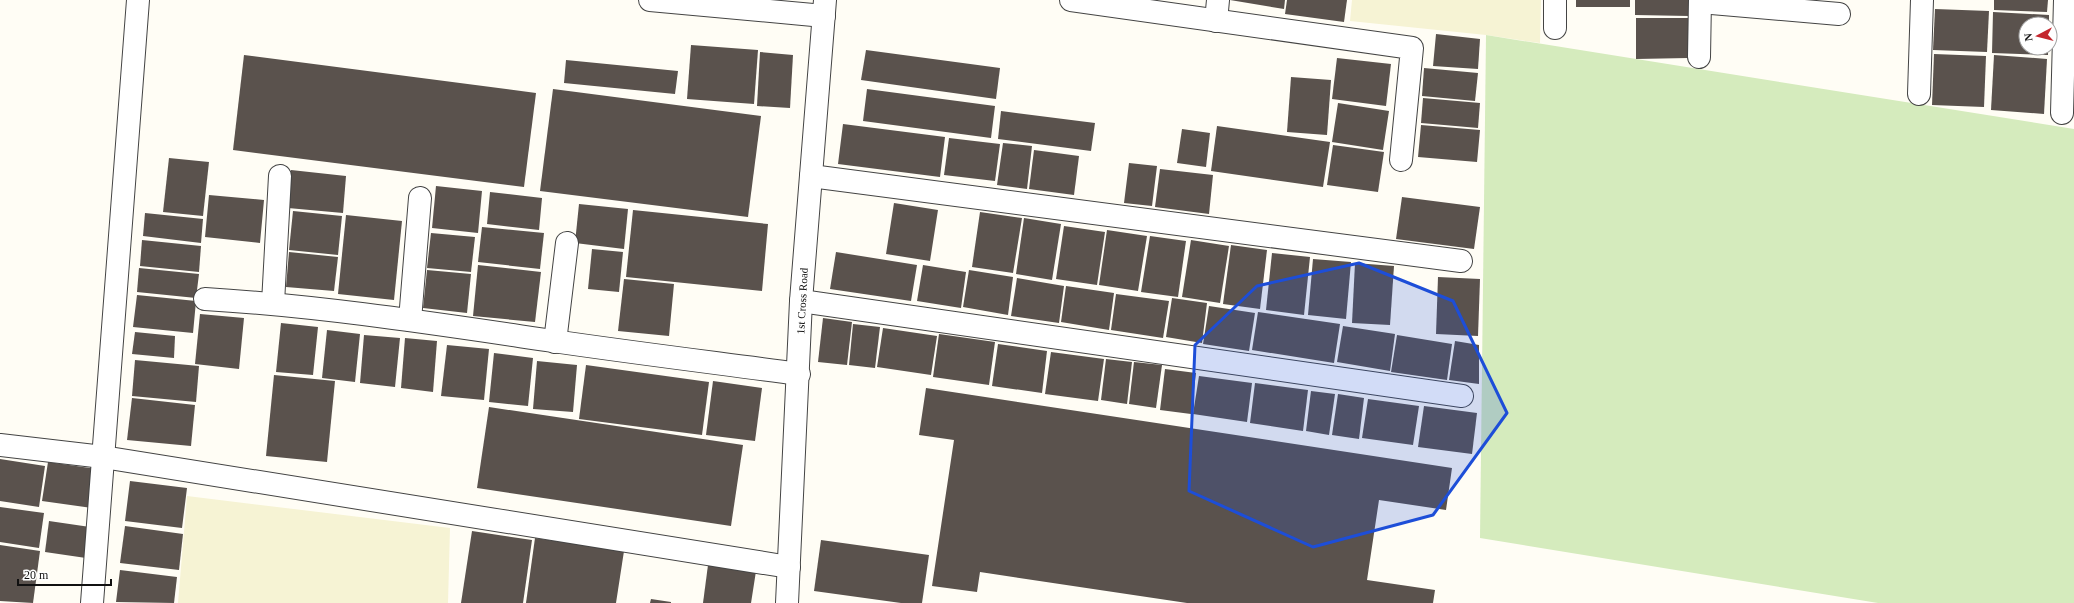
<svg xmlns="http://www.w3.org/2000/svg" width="2074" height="603" font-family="'Times New Roman',serif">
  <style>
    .farmland { fill: #f6f3d4 }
    .green { fill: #d5ebbd }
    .building { fill: #5a524d }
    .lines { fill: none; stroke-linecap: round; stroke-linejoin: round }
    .street-casing { stroke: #444; stroke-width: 24 }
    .street { stroke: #fff; stroke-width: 22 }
    .marked { fill: #1d4ed8; fill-opacity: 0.2; stroke: #1d4ed8; stroke-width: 3; stroke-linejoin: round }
    .labels { text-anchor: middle; stroke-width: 4; stroke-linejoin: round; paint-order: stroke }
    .street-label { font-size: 11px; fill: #111; stroke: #fff }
  </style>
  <rect width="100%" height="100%" fill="#fffdf5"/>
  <!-- farmland -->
  <g class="farmland">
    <path d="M1352,0H1541L1540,43L1486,35L1350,21Z"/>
    <path d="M187,496L450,528L448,603H178Z"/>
  </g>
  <!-- green -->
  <path class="green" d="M1486,35L2074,129V603H1878L1480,538Z"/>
  <!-- building -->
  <g class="building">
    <path d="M1230,0H1285L1284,9Z"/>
    <path d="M1287,0H1347L1344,22L1285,14Z"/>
    <rect x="1576" y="0" width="54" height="7"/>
    <path d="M1635,0H1689V16L1635,15Z"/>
    <path d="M1994,0H2048L2047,12L1994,10Z"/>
    <path d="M1935,9L1989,11L1987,52L1933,50Z"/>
    <path d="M1993,12L2049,15V24H2026V48H2048V55L1992,53Z"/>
    <path d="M1636,18H1688V58L1636,59Z"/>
    <path d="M1436,34L1480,39L1478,69L1433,66Z"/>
    <path d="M691,45L758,50L754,104L687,99Z"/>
    <path d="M866,50L1000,68L996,99L861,80Z"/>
    <path d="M760,52L793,55L790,108L757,106Z"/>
    <path d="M1934,54L1986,56L1984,107L1932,105Z"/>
    <path d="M244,55L536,93L524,187L233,150Z"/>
    <path d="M1994,55L2047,59L2044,114L1991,110Z"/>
    <path d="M1337,58L1391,64L1386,106L1332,99Z"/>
    <path d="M566,60L678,71L675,94L564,83Z"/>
    <path d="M1424,68L1478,73L1475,101L1422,96Z"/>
    <path d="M1291,77L1331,80L1327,135L1287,132Z"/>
    <path d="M553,89L761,116L748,217L540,191Z"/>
    <path d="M867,89L995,106L991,138L863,121Z"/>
    <path d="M1423,98L1480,103L1478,128L1421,123Z"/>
    <path d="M1338,103L1389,111L1383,150L1332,142Z"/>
    <path d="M1001,111L1095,123L1091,151L998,139Z"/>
    <path d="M843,124L945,137L940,177L838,164Z"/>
    <path d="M1421,125L1480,130L1477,162L1418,157Z"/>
    <path d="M1217,126L1330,142L1323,187L1211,171Z"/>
    <path d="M1182,129L1210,133L1206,167L1177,163Z"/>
    <path d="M949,138L1000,144L995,181L944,175Z"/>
    <path d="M1003,143L1032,146L1027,189L997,185Z"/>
    <path d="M1333,145L1384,152L1378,192L1327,185Z"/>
    <path d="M1034,150L1079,156L1074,195L1029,189Z"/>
    <path d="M169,158L209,162L203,216L163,212Z"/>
    <path d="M1129,163L1157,166L1152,206L1124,203Z"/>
    <path d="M1160,169L1213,175L1209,214L1155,207Z"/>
    <path d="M291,170L346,176L343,213L288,208Z"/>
    <path d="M436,186L482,191L478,233L432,228Z"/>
    <path d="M490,192L542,198L539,230L487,224Z"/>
    <path d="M209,195L264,200L260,243L205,237Z"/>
    <path d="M1402,197L1480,207L1474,249L1396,239Z"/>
    <path d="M894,203L938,210L930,261L886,254Z"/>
    <path d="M579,204L628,209L624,249L575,243Z"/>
    <path d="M633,210L768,224L762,291L626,277Z"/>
    <path d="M293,211L342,216L338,255L289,250Z"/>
    <path d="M980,212L1022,218L1013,273L972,267Z"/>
    <path d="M145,213L203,219L201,243L143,236Z"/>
    <path d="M346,215L402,221L394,300L338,294Z"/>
    <path d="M1024,218L1061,224L1052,280L1016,274Z"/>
    <path d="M1064,226L1105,232L1097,285L1056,279Z"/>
    <path d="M482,227L544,233L540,269L478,262Z"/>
    <path d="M1107,230L1147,236L1138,291L1099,285Z"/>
    <path d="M431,233L475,237L471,272L427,268Z"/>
    <path d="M1150,236L1186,241L1178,297L1141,292Z"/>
    <path d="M142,240L201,246L199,272L140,266Z"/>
    <path d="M1191,240L1229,246L1220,303L1182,297Z"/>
    <path d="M1231,245L1267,250L1260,309L1223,304Z"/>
    <path d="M592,249L623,252L619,292L588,289Z"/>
    <path d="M289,252L338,257L334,291L286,287Z"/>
    <path d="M836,252L917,265L911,301L830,289Z"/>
    <path d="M1272,253L1310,257L1304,315L1266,310Z"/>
    <path d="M1313,259L1351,262L1346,319L1308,315Z"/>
    <path d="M1355,263L1394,266L1390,325L1352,323Z"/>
    <path d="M478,265L541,272L535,322L473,316Z"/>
    <path d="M923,265L966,272L961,308L917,301Z"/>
    <path d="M139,268L199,274L196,298L137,292Z"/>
    <path d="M427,270L471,274L467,313L423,308Z"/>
    <path d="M969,270L1013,277L1008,315L963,307Z"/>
    <path d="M1438,277L1480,279L1478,336L1436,334Z"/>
    <path d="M1017,278L1064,286L1059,323L1011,316Z"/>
    <path d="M624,279L674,284L669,336L618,331Z"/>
    <path d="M1066,286L1114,293L1109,330L1061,322Z"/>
    <path d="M1116,294L1169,301L1163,338L1111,330Z"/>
    <path d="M137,295L196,301L193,333L133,327Z"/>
    <path d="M1172,298L1207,303L1202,343L1166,337Z"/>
    <path d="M1209,306L1255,313L1249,351L1203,344Z"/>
    <path d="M1258,312L1340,324L1334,363L1252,350Z"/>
    <path d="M200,314L244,318L239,369L195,364Z"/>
    <path d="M823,318L852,322L847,365L818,362Z"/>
    <path d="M281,323L318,327L313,375L276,372Z"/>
    <path d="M853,324L880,327L875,368L849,365Z"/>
    <path d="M1343,326L1395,334L1390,371L1337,362Z"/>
    <path d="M883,328L937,336L931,375L877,367Z"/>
    <path d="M327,330L360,334L355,382L322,378Z"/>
    <path d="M135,332L175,336L174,358L132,354Z"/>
    <path d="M939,334L995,342L989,385L933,377Z"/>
    <path d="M364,335L400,338L395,387L360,383Z"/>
    <path d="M1397,335L1452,344L1447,380L1391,372Z"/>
    <path d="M405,338L437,341L433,392L401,388Z"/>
    <path d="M1455,341L1479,345V384L1449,380Z"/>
    <path d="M998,344L1047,351L1042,393L992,386Z"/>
    <path d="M447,345L489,349L484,400L441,396Z"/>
    <path d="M1051,352L1104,359L1098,401L1045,394Z"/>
    <path d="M494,353L533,358L528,406L489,402Z"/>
    <path d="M1106,359L1132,362L1127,404L1101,400Z"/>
    <path d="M135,360L199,366L196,402L132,396Z"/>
    <path d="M537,361L577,365L573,412L533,409Z"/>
    <path d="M1134,362L1162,365L1156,408L1129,404Z"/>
    <path d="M586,365L709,382L702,435L579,419Z"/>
    <path d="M1165,369L1196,373L1191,414L1160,410Z"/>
    <path d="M274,375L335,381L327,462L266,456Z"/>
    <path d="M1199,376L1252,383L1247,422L1193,414Z"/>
    <path d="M713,381L762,388L755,441L706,435Z"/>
    <path d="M1255,383L1308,390L1303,431L1250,423Z"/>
    <path d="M926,388L1452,468L1446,510L1379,500L1367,580L1435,590L1433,603H1187L980,572L977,592L932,586L954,440L919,435Z"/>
    <path d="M1311,391L1335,394L1329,435L1306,431Z"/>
    <path d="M1338,394L1364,398L1359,439L1332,435Z"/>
    <path d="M132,398L195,405L191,446L127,440Z"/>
    <path d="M1368,399L1419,406L1413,445L1362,438Z"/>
    <path d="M1424,406L1477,413L1472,454L1418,447Z"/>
    <path d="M489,407L743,445L731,526L477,488Z"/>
    <path d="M0,459L45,466L39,507L0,501Z"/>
    <path d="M48,462L97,469L92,508L42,501Z"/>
    <path d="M130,481L187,488L182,528L125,521Z"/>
    <path d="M0,507L44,513L39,548L0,542Z"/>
    <path d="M49,521L90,527L86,558L45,552Z"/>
    <path d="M125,526L183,534L179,570L120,563Z"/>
    <path d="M472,531L532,540L523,603H461Z"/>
    <path d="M535,538L624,551L616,603H526Z"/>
    <path d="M821,540L929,555L922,603H901L814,591Z"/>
    <path d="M0,545L40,551L33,603L0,601Z"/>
    <path d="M708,565L756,571L751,603H703Z"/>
    <path d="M120,570L177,577L174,603L116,602Z"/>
    <path d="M651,599L671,602V603H650Z"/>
  </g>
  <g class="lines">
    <!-- street casing -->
    <g class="street-casing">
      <g id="street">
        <path d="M650,0L824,16"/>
        <path d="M1071,0L1412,48L1401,160"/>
        <path d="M1555,0V28"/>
        <path d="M1700,2L1839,14"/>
        <path d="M1216,21L1218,0"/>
        <path d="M1699,57L1700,0"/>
        <path d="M1919,94L1922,0"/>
        <path d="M2062,113L2065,0"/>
        <path d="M811,176L1461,261"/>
        <path d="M205,299C322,306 437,324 553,341C635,353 717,363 799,374"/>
        <path d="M801,301L1462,396"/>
        <path d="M273,303L280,176"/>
        <path d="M410,320L420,198"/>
        <path d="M555,342L567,243"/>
        <path d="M0,445L103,457L789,567"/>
        <path d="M92,603L138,0"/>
        <path d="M787,603L801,301L825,0"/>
      </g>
    </g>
    <!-- street -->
    <use href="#street" class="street"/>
  </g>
  <!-- marked area -->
  <path class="marked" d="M1359,263L1453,301L1507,413L1433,515L1313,547L1189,491L1195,345L1257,286Z"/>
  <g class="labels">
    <!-- street labels -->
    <g class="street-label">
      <text transform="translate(802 301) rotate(-87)" y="4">1st Cross Road</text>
    </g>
  </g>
  <!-- north arrow -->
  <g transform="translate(2038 36) rotate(263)"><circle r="19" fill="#ffffff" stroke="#a0a0a0"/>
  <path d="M0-3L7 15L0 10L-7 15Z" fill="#c4262e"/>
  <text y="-6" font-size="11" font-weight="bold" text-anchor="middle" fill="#111111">N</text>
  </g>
  <!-- scale -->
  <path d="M18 579v6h93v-6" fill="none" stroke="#111111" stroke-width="2"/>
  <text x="24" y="579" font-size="12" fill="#111111" stroke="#ffffff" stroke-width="3" paint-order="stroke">20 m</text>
</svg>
